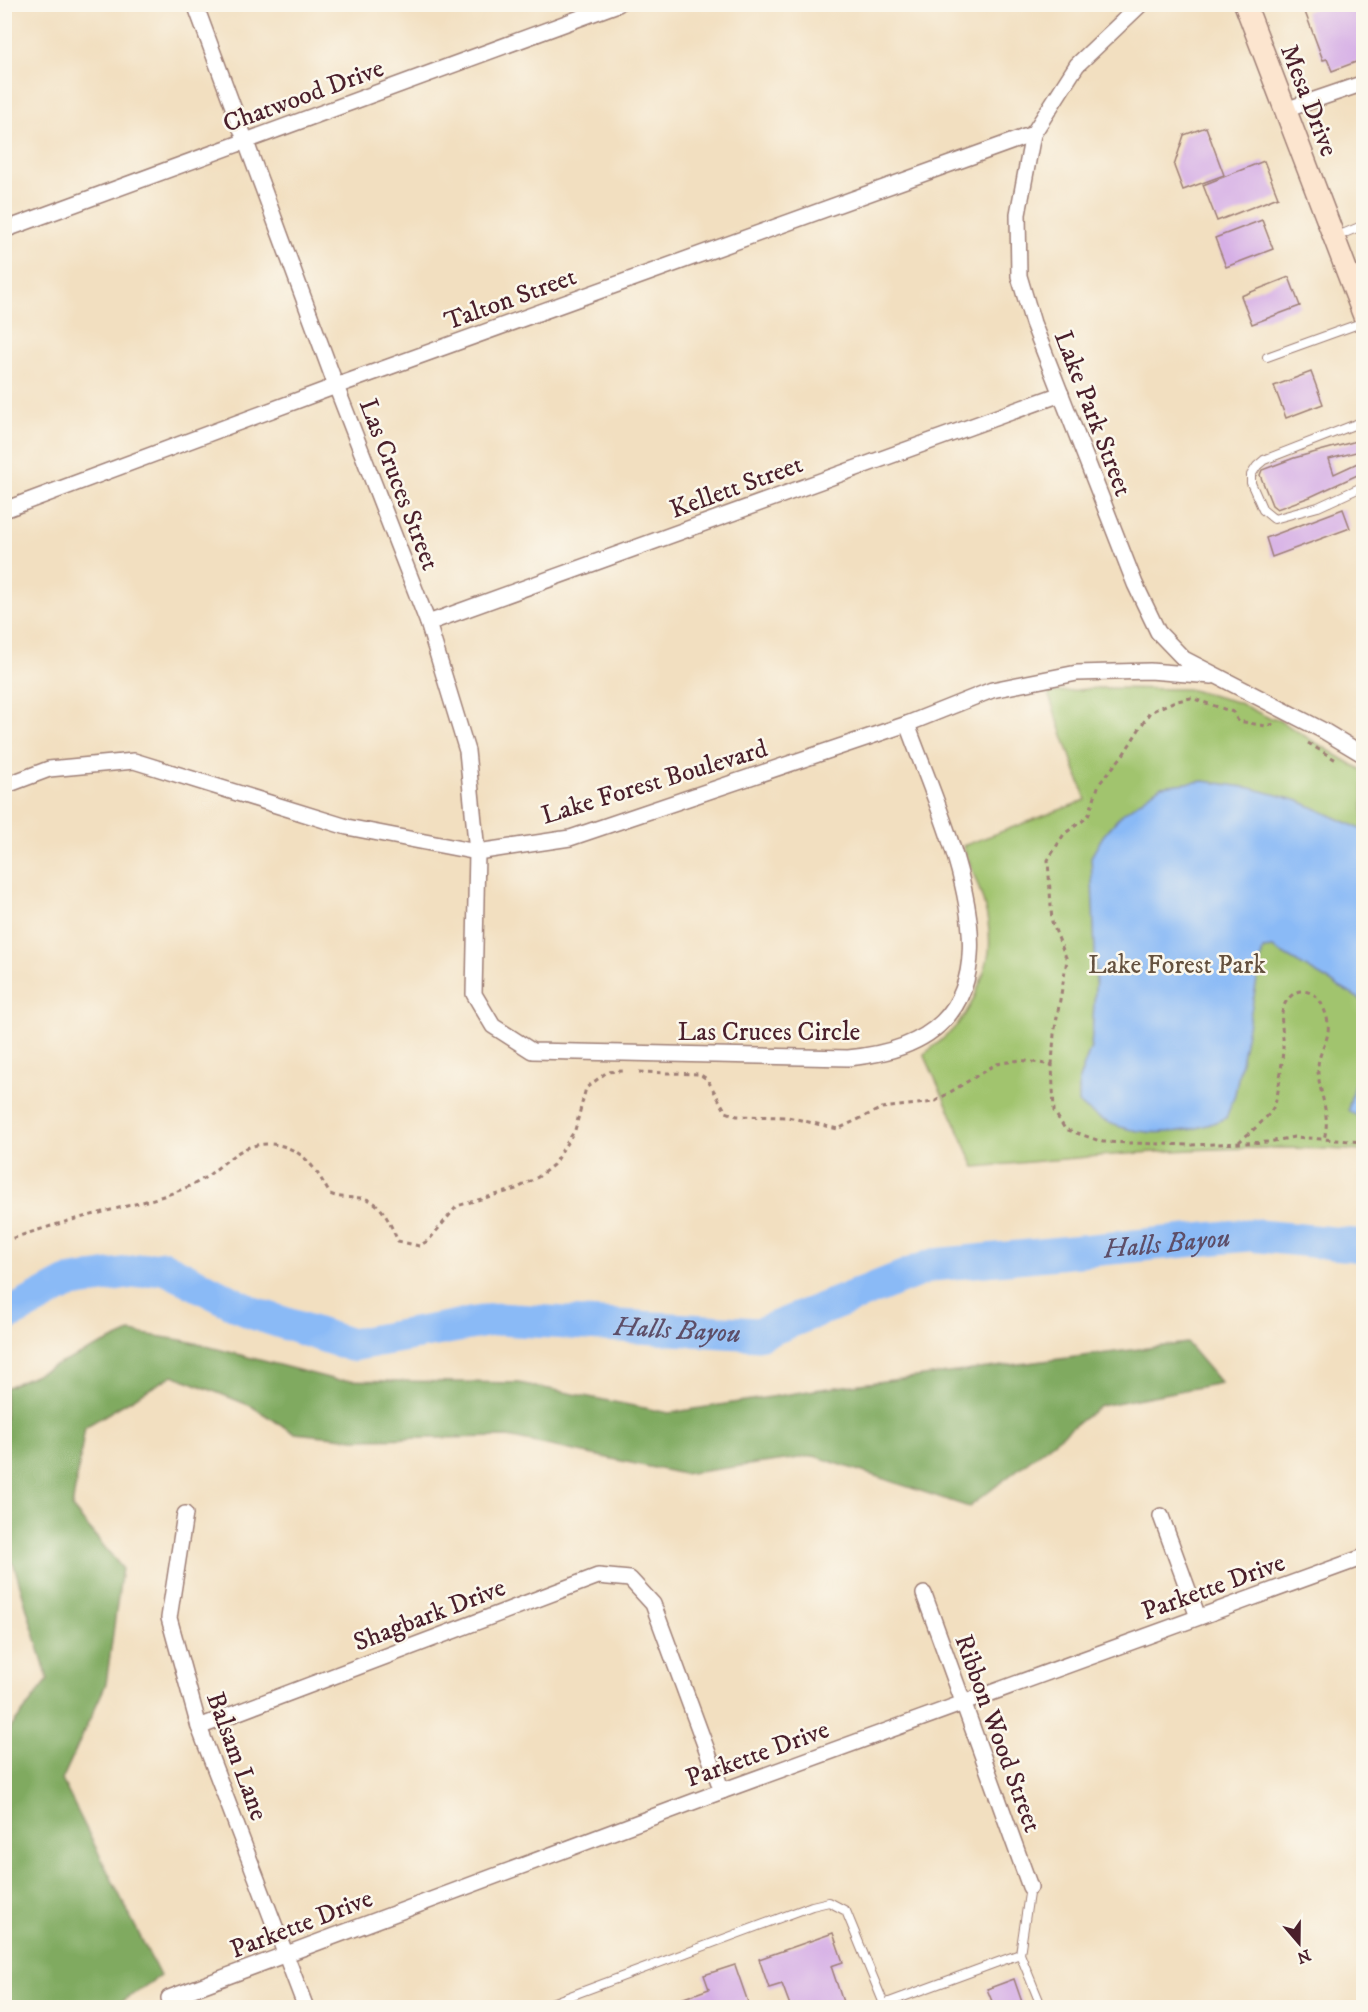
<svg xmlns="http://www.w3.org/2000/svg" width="1368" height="2012" font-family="'IM FELL DW Pica',serif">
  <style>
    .green { fill: #a1c46e; stroke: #76724c; stroke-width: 1.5 }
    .forest { fill: #80aa61; stroke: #656446; stroke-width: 1.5 }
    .water { fill: #8abaf6; stroke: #6a6c90; stroke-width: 1.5 }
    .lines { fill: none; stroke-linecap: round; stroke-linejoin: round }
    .river { stroke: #8abaf6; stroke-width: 33 }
    .building { fill: #d6afe6 }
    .service-casing { stroke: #9e7f76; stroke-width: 10 }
    .minor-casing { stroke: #9e7f76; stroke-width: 18 }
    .secondary-casing { stroke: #9e7f76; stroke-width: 24 }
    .path { stroke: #9e7f76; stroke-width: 3; stroke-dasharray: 4.5 4.5; stroke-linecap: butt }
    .service { stroke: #fff; stroke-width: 8 }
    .minor { stroke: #fff; stroke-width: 15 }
    .secondary { stroke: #fce5cf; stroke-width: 21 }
    .labels { text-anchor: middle; stroke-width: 5; stroke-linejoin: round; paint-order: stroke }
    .street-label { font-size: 26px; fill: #4a1f2b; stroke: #fbf7ec }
    .park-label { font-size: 26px; fill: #64513f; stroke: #fbf7ec }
    .water-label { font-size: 27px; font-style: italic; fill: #5d4e68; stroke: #fbf7ec }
  </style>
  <rect width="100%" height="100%" fill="#fbf7ec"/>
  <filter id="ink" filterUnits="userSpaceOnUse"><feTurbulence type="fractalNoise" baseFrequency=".0167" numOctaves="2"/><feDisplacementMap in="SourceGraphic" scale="12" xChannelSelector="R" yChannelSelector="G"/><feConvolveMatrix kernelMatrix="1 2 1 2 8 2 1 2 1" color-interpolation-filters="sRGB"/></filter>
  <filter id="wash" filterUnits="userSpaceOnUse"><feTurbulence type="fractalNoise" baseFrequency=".008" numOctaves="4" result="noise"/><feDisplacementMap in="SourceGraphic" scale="24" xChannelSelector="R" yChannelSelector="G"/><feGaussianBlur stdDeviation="1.35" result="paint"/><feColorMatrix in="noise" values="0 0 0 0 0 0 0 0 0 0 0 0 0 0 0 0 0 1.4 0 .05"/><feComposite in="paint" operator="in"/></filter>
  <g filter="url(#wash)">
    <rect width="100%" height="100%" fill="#f2dfc0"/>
    <!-- green -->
    <path class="green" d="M1097,688L1188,689L1237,702L1269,718H1275L1363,771V1151C1233,1142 1104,1155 975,1167L924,1054C953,1032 968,1018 980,983C983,973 988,962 989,952C993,915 975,879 963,846L1086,800L1048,693Z"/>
    <!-- forest -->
    <path class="forest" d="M130,1332L187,1341L336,1380L519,1383L669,1413L821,1389L1187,1343L1221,1383L1100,1406L969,1507L814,1456L683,1474L508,1437L355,1439L294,1433L251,1406L173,1375L85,1427L72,1508L122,1568L106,1684L62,1780L160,1976L114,2007H5V1735L48,1680L14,1565L5,1557V1388Z"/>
    <!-- water -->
    <g class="water">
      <path d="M1204,781L1251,788L1299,801L1363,830V1001L1273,948L1263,949L1235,1094L1226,1118C1179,1139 1118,1140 1079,1103V1079L1091,1047L1096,976L1091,857L1103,836L1121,815L1161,786Z"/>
      <path d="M1363,1047V1120L1348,1110Z"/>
    </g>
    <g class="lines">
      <!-- river -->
      <path class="river" id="s1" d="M4,1317L67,1283L163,1267L253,1313L351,1345L498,1319L759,1334L933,1265L1249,1235L1364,1246"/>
    </g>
    <g id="blocks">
      <!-- building -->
      <g class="building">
        <path d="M1324,5H1364V59L1332,71L1327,59L1323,60L1305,12Z"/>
        <path d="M1206,127L1224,175L1183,190L1174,166L1184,135Z"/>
        <path d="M1264,161L1278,197L1217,221L1203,185Z"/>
        <path d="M1262,220L1273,249L1226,267L1215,238Z"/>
        <path d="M1289,277L1300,306L1252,324L1241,296Z"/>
        <path d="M1311,372L1323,404L1286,418L1274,386Z"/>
        <path d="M1364,439V450L1329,459L1334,474L1364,460V472L1310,497L1277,509L1272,505L1260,475L1262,470L1294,458Z"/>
        <path d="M1343,509L1350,528L1272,557L1266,538Z"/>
        <path d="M833,1933L843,1962L831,1966L845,2008H791L782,1984L769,1988L759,1959Z"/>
        <path d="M735,1965L750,2008H656L709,1989L704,1975Z"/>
        <path d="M1014,1979L1024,2008H985L993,2004L987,1989Z"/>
      </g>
    </g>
  </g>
  <g filter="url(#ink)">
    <use href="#blocks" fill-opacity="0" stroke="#9e7f76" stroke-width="1.5"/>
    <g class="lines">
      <!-- service casing -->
      <g class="service-casing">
        <g id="service">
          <path d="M1335,237L1364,225"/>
          <path d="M1267,357L1364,322"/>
          <path d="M1364,421L1264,460L1257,466L1251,475V483L1263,510L1274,519L1318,507L1364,486"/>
          <path d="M1020,1954L1030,1887"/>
          <path d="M538,2008L812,1906L829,1902L846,1911L884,2004L1020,1954L1042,2008"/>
        </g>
      </g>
      <!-- minor casing -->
      <g class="minor-casing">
        <g id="minor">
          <path d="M195,4L336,386L428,623L467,751L477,852L474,994L493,1026L532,1051L848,1058C1052,1039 949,841 907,724"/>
          <path d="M1141,4L1077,65L1033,134L1018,214L1019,276L1033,323L1135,584L1158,632L1184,659L1324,731L1364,755"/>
          <path d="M1285,110L1364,83"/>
          <path d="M4,230L618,4"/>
          <path d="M4,510L336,386L1033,134"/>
          <path d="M428,623L1061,394"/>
          <path d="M4,786L49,769L134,761L347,827L477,852L570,838L907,724L992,690L1077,673L1150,671L1212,676"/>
          <path d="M185,1514L169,1618L199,1727L306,2008"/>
          <path d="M1161,1516L1198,1617"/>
          <path d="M924,1594L1030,1887"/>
          <path d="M199,1727L598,1576L630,1579L653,1604L722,1791"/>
          <path d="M169,1998L722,1791L1364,1557"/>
        </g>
      </g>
      <!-- secondary casing -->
      <g class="secondary-casing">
        <path id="secondary" d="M1245,4L1364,316"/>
      </g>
      <!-- path -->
      <g class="path">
        <path d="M1308,743L1336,760"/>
        <path d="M1052,1065L1054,1034L1067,960L1052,922L1048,860L1064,834L1088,817L1099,784L1123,755L1150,712L1173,702L1191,698L1233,712L1238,721L1266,726L1274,724"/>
        <path d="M639,1072L699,1074L707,1079L726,1112L737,1116L788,1117L838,1129L882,1108L934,1102L996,1064L1020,1060L1052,1065L1054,1111L1065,1129L1103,1142L1190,1145L1269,1142L1294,1137L1364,1142"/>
        <path d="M1239,1142C1250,1132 1268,1119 1274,1106C1279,1096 1284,1050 1283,1038C1282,1022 1278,1008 1291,996C1296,991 1301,990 1308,992C1315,993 1320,1000 1323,1007C1338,1039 1316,1047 1318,1072C1320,1096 1331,1115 1324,1139"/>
        <path d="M4,1241C35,1231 65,1221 96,1214C128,1205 162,1199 192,1185C221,1172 235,1142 271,1144C303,1147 315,1168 330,1194C341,1199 351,1197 362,1198C383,1201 390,1225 398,1241L419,1246L429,1240L457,1206L516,1189L538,1177L553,1165L575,1130L586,1088L607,1072L623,1071"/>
      </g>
      <!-- service -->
      <use href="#service" class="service"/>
      <!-- minor -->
      <use href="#minor" class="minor"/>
      <!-- secondary -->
      <use href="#secondary" class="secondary"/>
    </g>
  </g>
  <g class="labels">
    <!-- street labels -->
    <g class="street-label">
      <text transform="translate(303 95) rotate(-20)" y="9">Chatwood Drive</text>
      <text transform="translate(1310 100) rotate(69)" y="9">Mesa Drive</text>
      <text transform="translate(510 298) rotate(-20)" y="9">Talton Street</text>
      <text transform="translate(1094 413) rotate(69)" y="9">Lake Park Street</text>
      <text transform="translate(400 484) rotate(69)" y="9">Las Cruces Street</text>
      <text transform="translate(736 486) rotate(-20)" y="9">Kellett Street</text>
      <text transform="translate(654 781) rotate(-17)" y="9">Lake Forest Boulevard</text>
      <text x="769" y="1040">Las Cruces Circle</text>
      <text transform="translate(1213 1586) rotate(-20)" y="9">Parkette Drive</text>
      <text transform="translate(429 1614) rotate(-21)" y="9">Shagbark Drive</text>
      <text transform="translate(999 1733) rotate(70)" y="9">Ribbon Wood Street</text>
      <text transform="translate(757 1753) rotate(-20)" y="9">Parkette Drive</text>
      <text transform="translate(238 1756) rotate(70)" y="9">Balsam Lane</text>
      <text transform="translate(301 1923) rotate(-21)" y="9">Parkette Drive</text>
    </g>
    <!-- park labels -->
    <g class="park-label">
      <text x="1177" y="973">Lake Forest Park</text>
    </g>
    <!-- water labels -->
    <g class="water-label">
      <text dy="9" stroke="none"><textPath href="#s1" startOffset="1206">Halls Bayou</textPath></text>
      <text dy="9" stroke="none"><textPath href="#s1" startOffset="702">Halls Bayou</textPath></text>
    </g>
  </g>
  <!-- margin -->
  <rect width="1368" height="2012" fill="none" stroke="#fbf7ec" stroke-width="24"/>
  <!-- north arrow -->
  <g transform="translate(1299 1943) rotate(160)" stroke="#fbf7ec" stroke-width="4.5" paint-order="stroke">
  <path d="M0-4.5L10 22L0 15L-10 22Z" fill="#4a1f2b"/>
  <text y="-9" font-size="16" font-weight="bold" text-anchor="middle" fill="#4a1f2b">N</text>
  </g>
</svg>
